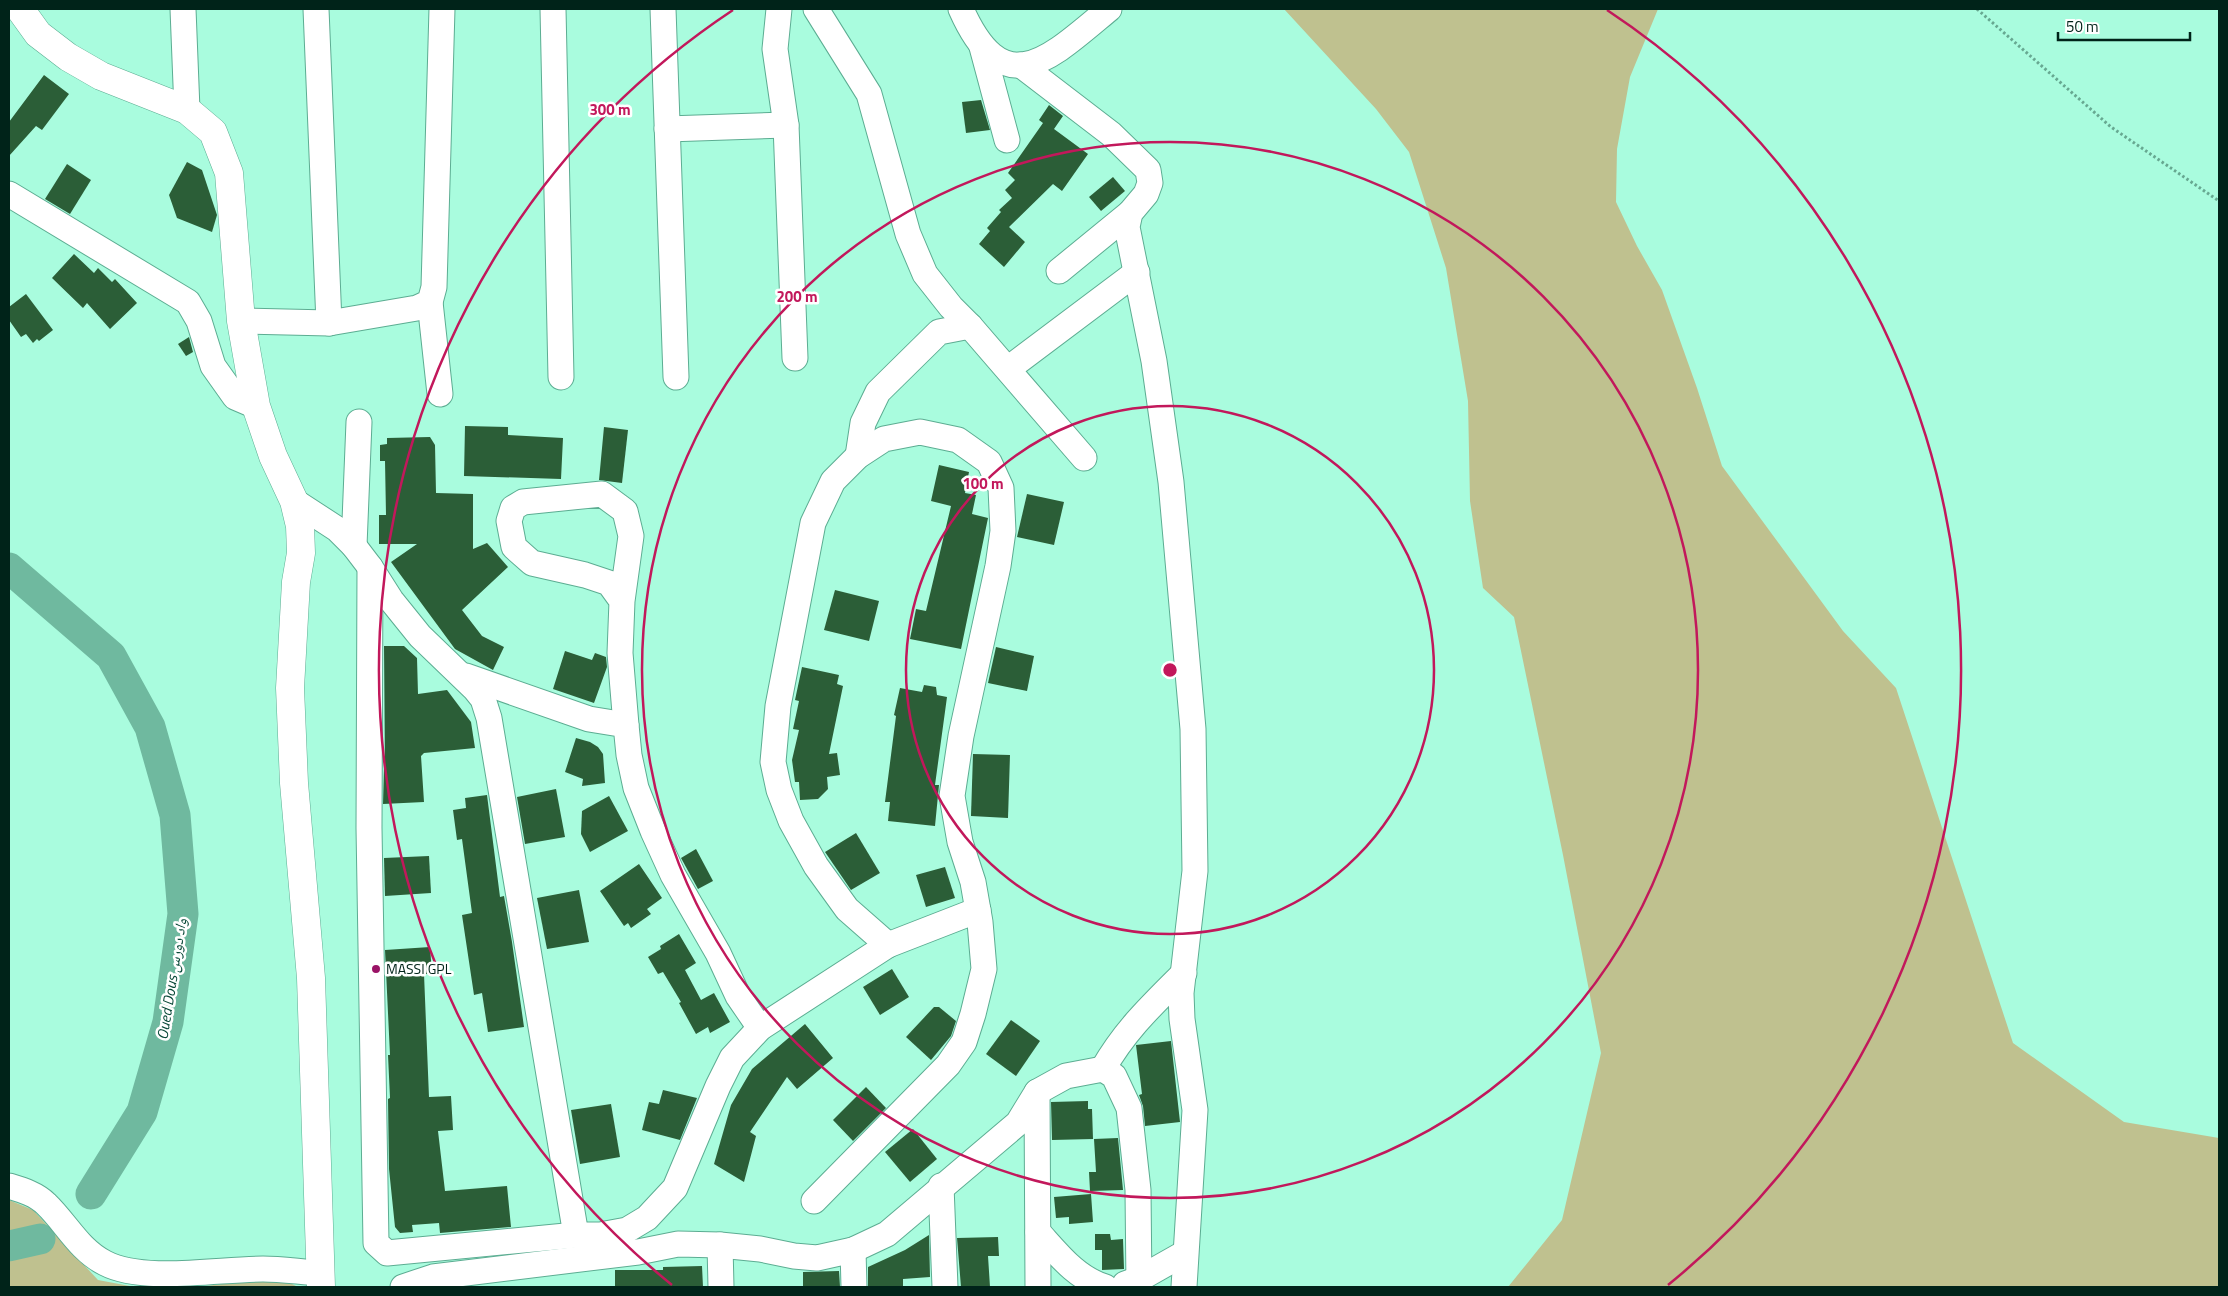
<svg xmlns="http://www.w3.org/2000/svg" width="2228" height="1296" font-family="'Titillium Web','Noto Naskh Arabic',sans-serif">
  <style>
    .green { fill: #bfc18f }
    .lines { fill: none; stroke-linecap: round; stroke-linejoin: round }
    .river { stroke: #6fb99f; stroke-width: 31 }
    .building { fill: #2b5e37 }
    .minor-casing { stroke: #5cad92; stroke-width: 27 }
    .major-casing { stroke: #5cad92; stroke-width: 29 }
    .path { stroke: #67a891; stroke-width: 3; stroke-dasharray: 2.5 2.5; stroke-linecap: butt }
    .minor { stroke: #fff; stroke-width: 25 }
    .major { stroke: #fff; stroke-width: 28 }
    .ring { fill: none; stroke: #c2185b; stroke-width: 2.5 }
    .poi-dot { fill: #9a1366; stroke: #fff; stroke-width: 2 }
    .labels { text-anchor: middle; stroke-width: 5; stroke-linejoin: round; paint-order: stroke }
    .poi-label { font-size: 14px; fill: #002319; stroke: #fff; text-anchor: start }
    .water-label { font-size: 15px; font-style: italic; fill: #094938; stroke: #fff }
    .centre { fill: #c2185b; stroke: #fff; stroke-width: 2.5 }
    .ring-label { font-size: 15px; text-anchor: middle; font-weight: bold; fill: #c2185b; stroke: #fff; stroke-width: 5; stroke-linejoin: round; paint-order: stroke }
  </style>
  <rect width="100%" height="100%" fill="#a9fcde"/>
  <!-- green -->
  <g class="green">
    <path d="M1284,9H1658L1630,77L1617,149L1616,202L1637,246L1662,290L1697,388L1722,466L1843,631L1896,688L2013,1043L2124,1122L2219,1138V1287H1508L1562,1220L1601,1053L1563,855L1514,617L1483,588L1470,501L1468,401L1446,268L1409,152L1376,109Z"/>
    <path d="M9,1200L33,1210L98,1280L135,1287H9Z"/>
    <path d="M257,1280L290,1283L298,1287H197Z"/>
  </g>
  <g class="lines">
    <!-- river -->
    <g class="river">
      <path d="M9,568L111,656L150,727L175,815L183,914L168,1022L142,1112L91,1194"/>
      <path d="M9,1246L40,1239"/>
    </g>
  </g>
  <!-- building -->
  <g class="building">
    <path d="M44,75L69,94L42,130L36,126L9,156V122Z"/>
    <path d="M981,100L990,130L966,133L962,102Z"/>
    <path d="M1049,105L1063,116L1054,129L1088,154L1062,191L1053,184L1009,227L1025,242L1004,267L979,244L990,231L987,228L1001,212L999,210L1012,198L1005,190L1015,180L1008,173L1043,123L1039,120Z"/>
    <path d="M187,162L202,170L217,215L212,232L177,218L169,195Z"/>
    <path d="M67,164L91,180L70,214L45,199Z"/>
    <path d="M1113,177L1125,191L1101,211L1089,197Z"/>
    <path d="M74,254L94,273L98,268L112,282L115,279L137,303L110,329L87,303L83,308L52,278Z"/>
    <path d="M26,294L53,330L39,341L37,339L33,343L26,334L21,337L9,320V307Z"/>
    <path d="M189,337L193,352L186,356L178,344Z"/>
    <path d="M465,426L508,427V435L563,438L561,479L464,476Z"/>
    <path d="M604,427L628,430L622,483L599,480Z"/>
    <path d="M430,437L435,445L436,493L473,494V549L487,543L508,567L462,610L482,636L504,647L493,670L455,649L391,562L417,544H379V515H386L385,461H380V445L387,444V438Z"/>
    <path d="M939,465L969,472L965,493L976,495L972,514L988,518L961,649L910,639L916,609L926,611L951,506L931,501Z"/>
    <path d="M1027,494L1064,502L1054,545L1017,537Z"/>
    <path d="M835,590L879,601L869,641L824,630Z"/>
    <path d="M384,646H404L417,658L418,694L447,690L471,722L475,748L424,753L421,756L424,802L383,804L384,768H385Z"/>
    <path d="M996,647L1034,656L1027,691L988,683Z"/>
    <path d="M565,651L592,660L595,653L606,657L607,667L594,703L553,689Z"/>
    <path d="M802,667L839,675L837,684L843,686L829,754L837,753L840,775L827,777L828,789L818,799L800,800L799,782H795L792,760L799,730L793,729L799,701L795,700Z"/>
    <path d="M924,685L936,687L937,695L947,697L935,785H939L935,826L888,821L890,802H885L896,716L894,715L900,688L922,692Z"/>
    <path d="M576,738L590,742L598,747L603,754L605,783L582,786L583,779L565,772Z"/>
    <path d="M973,754L1010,755L1008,818L971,816Z"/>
    <path d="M556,789L565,837L525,844L517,797Z"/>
    <path d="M487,795L500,897L504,896L512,942L524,1027L488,1032L482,993L474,995L462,915L472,913L462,839L457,840L453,810L466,808L465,798Z"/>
    <path d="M609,796L628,831L590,852L581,834L582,811Z"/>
    <path d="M856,833L880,873L851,890L825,852Z"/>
    <path d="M696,849L713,881L698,889L681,858Z"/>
    <path d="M429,856L431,893L385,896L384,858Z"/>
    <path d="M639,864L662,898L647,909L651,914L631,928L628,923L624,926L600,891Z"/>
    <path d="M945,867L955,898L926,907L916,875Z"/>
    <path d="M579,890L589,942L547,949L537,898Z"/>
    <path d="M679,934L696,963L685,970L701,1000L714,993L730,1022L710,1033L708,1027L696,1034L679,1003L681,1002L663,972L658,974L648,957L661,949L660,946Z"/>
    <path d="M430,947L432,974H424L429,1097L451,1096L453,1130L438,1131L445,1191L507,1186L511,1227L440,1233L439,1223L412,1225L413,1232L400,1233L395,1227L389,1169L388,1099L390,1098L388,1055H390L385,950Z"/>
    <path d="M892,969L909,997L880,1015L863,987Z"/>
    <path d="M934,1007H939L956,1021L951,1036L931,1060L906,1037Z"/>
    <path d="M1011,1020L1040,1041L1016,1076L986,1054Z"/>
    <path d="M805,1024L833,1058L797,1089L787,1077L750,1132L756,1136L744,1182L714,1164L731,1105L752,1069Z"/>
    <path d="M1171,1041L1180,1122L1145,1126L1143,1106L1139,1095L1142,1094L1136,1045Z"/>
    <path d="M866,1087L886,1108L853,1141L833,1120Z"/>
    <path d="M663,1090L697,1098L680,1140L642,1130L649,1102L659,1104Z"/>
    <path d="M1088,1101V1109H1092L1093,1139L1052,1140L1051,1102Z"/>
    <path d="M611,1104L620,1157L580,1164L571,1110Z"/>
    <path d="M913,1129L937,1159L910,1182L885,1152Z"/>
    <path d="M1118,1138L1123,1190L1090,1191L1089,1172H1096L1094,1139Z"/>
    <path d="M1091,1194L1093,1222L1069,1224V1217L1056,1218L1054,1197Z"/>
    <path d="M1095,1234H1110L1111,1240L1123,1239L1124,1269L1102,1270V1250H1095Z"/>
    <path d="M929,1235L930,1277L903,1279V1287H868V1267L905,1250Z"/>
    <path d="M998,1237L999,1256H988L990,1287H961L957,1238Z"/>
    <path d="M702,1266L703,1287H615V1270H663V1267Z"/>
    <path d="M839,1271L840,1287H803V1272Z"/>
  </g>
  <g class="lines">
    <!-- minor casing -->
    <g class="minor-casing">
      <g id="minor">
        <path d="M183,9L187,110"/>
        <path d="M316,9L329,323"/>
        <path d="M553,9L561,377"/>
        <path d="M663,9L676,377"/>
        <path d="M779,9L775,49L786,125L795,358"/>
        <path d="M816,9L869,94L908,234L925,274L951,307L970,326L1084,458"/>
        <path d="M961,9C1004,106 1050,58 1109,9"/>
        <path d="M982,47L1007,140"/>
        <path d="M1021,65L1111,134L1148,170L1150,183L1146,194L1130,213L1127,227L1154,361L1171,482L1193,729L1195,871L1181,993L1182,1019L1195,1110L1184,1287"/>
        <path d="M667,129L786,125"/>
        <path d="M9,194L188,302L199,321L213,366L235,397L256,406"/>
        <path d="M1059,271L1130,213"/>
        <path d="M430,302L440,394"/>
        <path d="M241,321L329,323L417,308L430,302L434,287L442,9"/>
        <path d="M1008,369L1137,272"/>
        <path d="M858,456L863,423L878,392L939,332L970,326"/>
        <path d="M294,501L337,529L354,546L370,567L391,600L420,636L475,689L483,699L489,718L576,1235"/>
        <path d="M354,546L359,422"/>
        <path d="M370,567L369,828L376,1243L387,1253L576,1235H600L627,1230L647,1218L675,1188L718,1086L732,1058L760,1028L888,945L978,910"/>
        <path d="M622,601L609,583L585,575L532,563L514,547L509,521L513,508L523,502L602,494L625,511L631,536L622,601L620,653L626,725"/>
        <path d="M466,676L589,719L626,725L629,755L636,788L653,831L673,875L718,953L738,996L760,1028"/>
        <path d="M1103,1069C1125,1030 1153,1004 1184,973"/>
        <path d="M1037,1092L1038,1287"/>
        <path d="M9,1186C22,1190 36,1194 46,1204C66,1223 79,1250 105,1263C143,1283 219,1269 263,1269C282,1269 301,1272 320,1273"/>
        <path d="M941,1186L945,1287"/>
        <path d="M814,1201L948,1065L964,1042L973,1014L984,969L980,922L973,882L960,842L952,796L961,736L998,566L1003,531L1001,488L989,462L958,440L920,432L884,439L858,456L833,481L813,523L778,706L773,762L779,790L791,821L816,866L847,909L888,945"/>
        <path d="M1038,1232C1058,1254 1076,1278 1105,1287"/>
        <path d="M720,1245L721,1287"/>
        <path d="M853,1250L854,1287"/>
        <path d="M1125,1284L1139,1279L1185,1253"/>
        <path d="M403,1287L433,1277L638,1252L678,1244L720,1245L760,1249L794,1256L817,1258L853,1250L887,1234L1018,1123L1037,1092L1066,1076L1103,1069L1114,1076L1129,1108L1138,1190L1139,1287"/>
      </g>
    </g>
    <!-- major casing -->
    <g class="major-casing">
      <path id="major" d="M20,9L38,34L68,57L101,76L187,110L213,132L229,173L241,321L256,406L273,456L294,501L300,526L301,553L296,582L290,688L294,783L311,978L321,1287"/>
    </g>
    <!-- path -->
    <path class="path" d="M1977,9L2111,127L2219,201"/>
    <!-- minor -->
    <use href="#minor" class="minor"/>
    <!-- major -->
    <use href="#major" class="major"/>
  </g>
  <!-- distance rings -->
  <g class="ring">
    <circle cx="1170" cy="670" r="264"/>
    <circle cx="1170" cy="670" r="528"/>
    <path d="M672 1285A792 792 0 0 1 733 10M1607 10A792 792 0 0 1 1668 1285"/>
  </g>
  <!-- markers -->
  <circle class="poi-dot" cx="376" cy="969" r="5"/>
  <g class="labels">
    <!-- poi labels -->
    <g class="poi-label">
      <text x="386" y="974">MASSI GPL</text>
    </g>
    <!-- water labels -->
    <g class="water-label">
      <text transform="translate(172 979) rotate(-81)" y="5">Oued Dous واد دورس</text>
    </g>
  </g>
  <circle cx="1170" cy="670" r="8" class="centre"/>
  <g class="ring-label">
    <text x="610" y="115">300 m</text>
    <text x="797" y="302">200 m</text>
    <text x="983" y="489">100 m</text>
  </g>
  <!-- border -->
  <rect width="2228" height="1296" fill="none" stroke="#002319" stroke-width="20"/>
  <!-- scale -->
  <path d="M2058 32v8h132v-8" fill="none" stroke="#002319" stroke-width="2.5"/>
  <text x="2066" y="32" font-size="15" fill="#002319" stroke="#ffffff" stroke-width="4" paint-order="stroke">50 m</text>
</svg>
